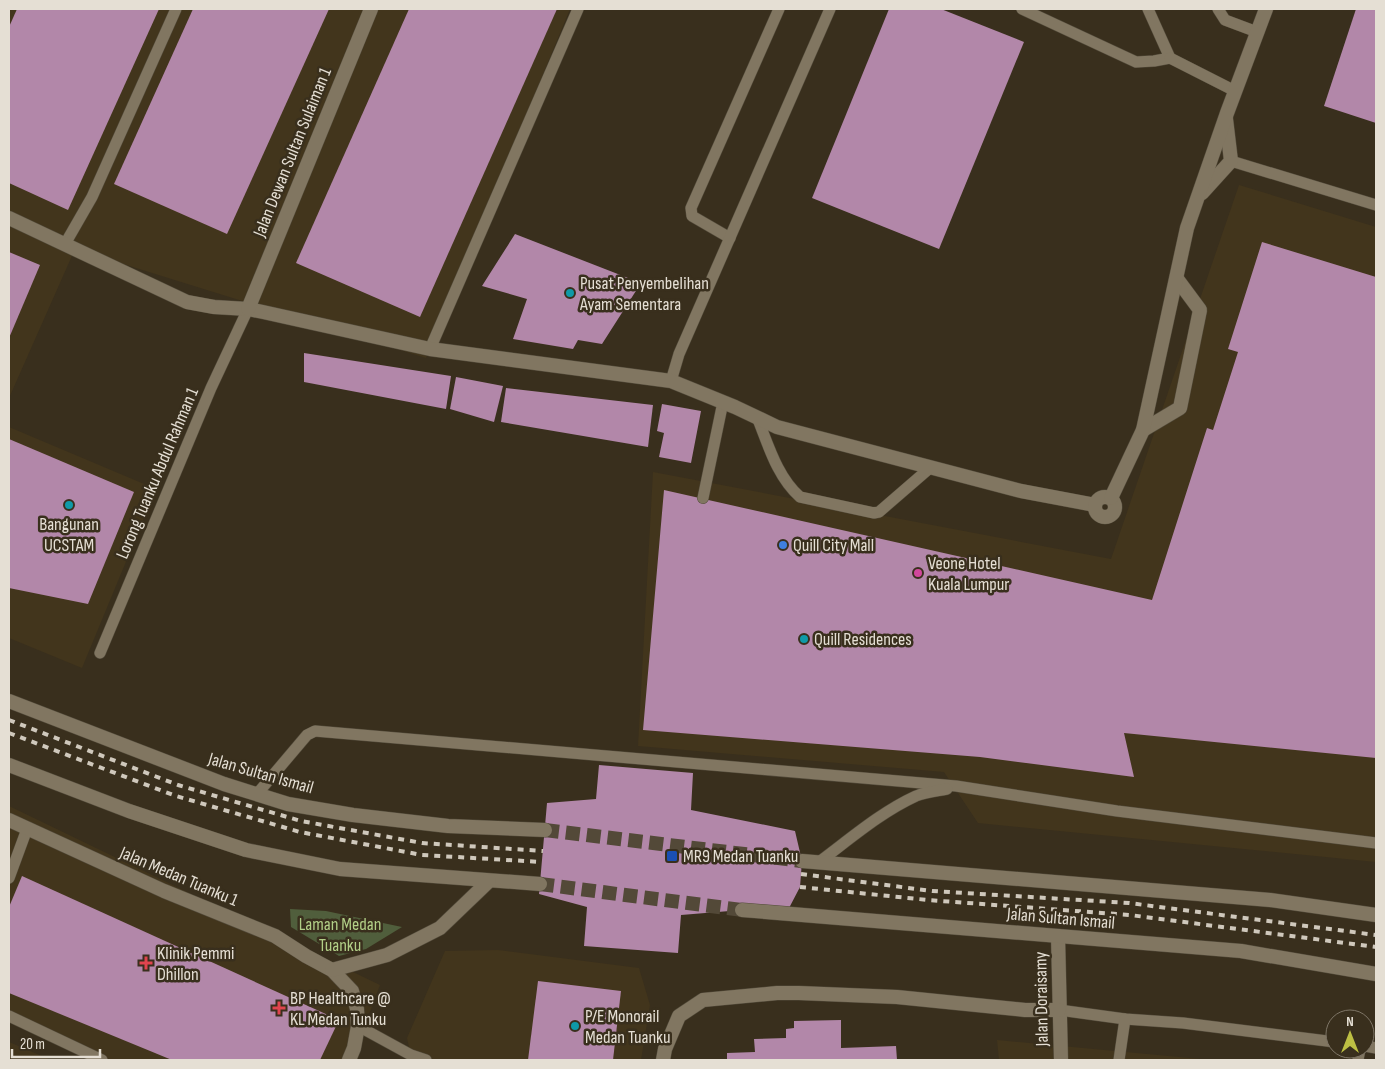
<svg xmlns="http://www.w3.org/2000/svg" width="1385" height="1069" font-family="'Sofia Sans Condensed',sans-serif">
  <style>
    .built { fill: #42351c }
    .green { fill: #505e3c }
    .building { fill: #b287a9 }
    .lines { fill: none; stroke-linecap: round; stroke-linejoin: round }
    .secondary-tunnel { stroke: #534938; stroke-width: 14; stroke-dasharray: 14 7; stroke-linecap: butt }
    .service-casing { stroke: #534b3b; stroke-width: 12 }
    .minor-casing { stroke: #534b3b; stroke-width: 15 }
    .secondary-casing { stroke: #534b3b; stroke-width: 15 }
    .service { stroke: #817661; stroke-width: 11 }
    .minor { stroke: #817661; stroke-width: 14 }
    .secondary { stroke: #817661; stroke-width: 14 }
    .rail { stroke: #cfc8bc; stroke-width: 4; stroke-dasharray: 6 6; stroke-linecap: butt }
    .culture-dot { fill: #0f9aa8; stroke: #392f1d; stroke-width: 2 }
    .shop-dot { fill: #3f7fe0; stroke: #392f1d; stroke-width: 2 }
    .hotel-dot { fill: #d1479c; stroke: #392f1d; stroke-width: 2 }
    .transit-dot { fill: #1a4fb4; stroke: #392f1d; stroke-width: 2 }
    .health-dot { fill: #e0444e; stroke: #392f1d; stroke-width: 2 }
    .labels { text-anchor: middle; stroke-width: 5; stroke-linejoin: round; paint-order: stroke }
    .street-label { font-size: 18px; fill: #e5dfd4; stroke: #392f1d }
    .poi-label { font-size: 18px; fill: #e5dfd4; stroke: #392f1d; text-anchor: start }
    .park-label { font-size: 18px; fill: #b2cf87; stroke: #392f1d }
  </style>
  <rect width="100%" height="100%" fill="#392f1d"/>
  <!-- built -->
  <g class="built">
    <path d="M9,9H570L426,358L75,249L9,398Z"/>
    <path d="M1239,185L1376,227V862L978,823L944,772L638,746L653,472L1111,559Z"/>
    <path d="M9,427L156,489L82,668L9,638Z"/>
    <path d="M9,806L380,985L352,1060H95L9,1022Z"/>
    <path d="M498,950L639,968L650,1005L641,1060H412L407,1038L445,951Z"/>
    <path d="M997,1040L1211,1060H999Z"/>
    <path d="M9,1042L51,1060H9Z"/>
  </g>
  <!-- green -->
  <path class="green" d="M290,909L326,911L402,927L366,949L339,956L291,927Z"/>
  <!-- building -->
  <g class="building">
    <path d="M17,9H159L68,210L9,183V27Z"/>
    <path d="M193,9H329L227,234L114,184Z"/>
    <path d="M409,9H557L420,317L296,263Z"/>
    <path d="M889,9H941L1024,42L939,249L812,198Z"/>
    <path d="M1356,9H1376V123L1324,106Z"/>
    <path d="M515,234L641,283L602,344L578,340L573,349L513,339L527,299L482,286Z"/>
    <path d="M1262,242L1376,277V758L1124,733L1134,777L980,757L643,730L664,490L1152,600L1207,428L1213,430L1238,352L1228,349Z"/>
    <path d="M9,252L40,265L9,338Z"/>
    <path d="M304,353L451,376L446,409L304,382Z"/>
    <path d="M456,377L503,386L494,422L450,409Z"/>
    <path d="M506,388L653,405L648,447L501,422Z"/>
    <path d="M662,404L701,411L691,463L659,457L664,433L657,431Z"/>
    <path d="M9,439L134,492L88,604L9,588Z"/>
    <path d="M599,765L693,773L691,810L795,831L802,861L800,887L788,910H742L681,915L678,953L584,946L587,907L539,894L547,803L596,799Z"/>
    <path d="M22,876L339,1020L320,1060H172L9,993V907Z"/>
    <path d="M538,981L621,991L613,1060H528Z"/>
    <path d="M841,1020V1048L896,1046L897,1060H727V1053L755,1052L754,1039L786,1038V1029L794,1028V1021Z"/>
  </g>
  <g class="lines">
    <!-- secondary-tunnel -->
    <g class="secondary-tunnel">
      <path d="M545,830L802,861"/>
      <path d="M540,884L742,910"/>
    </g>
    <!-- service casing -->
    <g class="service-casing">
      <g id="service">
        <path d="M1022,9L1136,62L1154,61L1170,58L1148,9"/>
        <path d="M1218,9L1225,20L1257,32"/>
        <path d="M1170,58L1235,91"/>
        <path d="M1231,161L1376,205"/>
        <path d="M730,238L692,216L691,208L779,9"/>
        <path d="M65,244L92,197L176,9"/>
        <path d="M430,349L578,9"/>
        <path d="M671,381L679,354L830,9"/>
        <path d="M757,417C768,444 777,477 800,497L874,513L879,512L931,467"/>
        <path d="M703,498L723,402"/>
        <path d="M100,653L211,388L248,309"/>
        <path d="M257,794L307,735L315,731L956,786L1117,811L1376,843"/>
        <path d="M819,862C850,839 881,812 916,796C926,792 937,791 947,789"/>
        <path d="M9,878L27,829"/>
        <path d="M1059,1010L1125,1019L1183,1023L1335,1042"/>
        <path d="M9,1016L102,1060"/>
        <path d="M358,1026L411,1055L426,1060"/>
        <path d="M1365,1046L1376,1048"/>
        <path d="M1119,1060L1125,1019"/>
        <path d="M1358,1060L1360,1049"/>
      </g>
    </g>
    <!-- minor casing -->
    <g class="minor-casing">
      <g id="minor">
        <path d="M1202,193L1231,161L1226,119"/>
        <path d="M9,218L187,302L214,307L248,309L263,312L430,349L671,381L735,407L777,427L1021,491L1095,505"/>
        <path d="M248,309L371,9"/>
        <path d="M1143,430L1180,408L1200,310L1177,279"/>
        <circle cx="1105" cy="507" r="10"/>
        <path d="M1111,498L1143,430L1187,228L1227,113L1266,9"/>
        <path d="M9,820L164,891L275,936L306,956L332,970L352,991L357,1009L358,1026L354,1048L349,1060"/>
        <path d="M1058,936L1061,1060"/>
        <path d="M663,1060L665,1049L679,1016L703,1000L777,993H799L897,997L1025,1010H1059"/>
      </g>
    </g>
    <!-- secondary casing -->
    <g class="secondary-casing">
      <g id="secondary">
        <path d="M9,701L224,784L288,804L353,815L448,826L545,830"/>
        <path d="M9,765L129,811L246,850L340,869L540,884"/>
        <path d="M802,861L1270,900L1376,915"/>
        <path d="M742,910L1241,951L1376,974"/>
        <path d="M332,970L387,955L440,928L489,881"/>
      </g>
    </g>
    <!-- service -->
    <use href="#service" class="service"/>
    <!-- minor -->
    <use href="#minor" class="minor"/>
    <!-- secondary -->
    <use href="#secondary" class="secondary"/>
    <!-- rail -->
    <g class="rail">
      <path d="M9,720L178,785L301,821L422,843L543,851"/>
      <path d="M9,733L176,796L300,832L422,855L542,862"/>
      <path d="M801,874L932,891L1129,903L1376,935"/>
      <path d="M800,887L928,900L1130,915L1376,947"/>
    </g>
  </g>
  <!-- markers -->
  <g class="culture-dot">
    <circle cx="570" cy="293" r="5"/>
    <circle cx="69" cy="505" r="5"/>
    <circle cx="804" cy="639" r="5"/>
    <circle cx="575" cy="1026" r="5"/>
  </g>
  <circle class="shop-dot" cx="783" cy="545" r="5"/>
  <circle class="hotel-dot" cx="918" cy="573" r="5"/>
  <rect class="transit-dot" x="666" y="850" width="12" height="12" rx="2.5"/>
  <g class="health-dot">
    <path d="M143.5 955.5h5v5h5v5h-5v5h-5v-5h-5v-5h5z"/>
    <path d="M276.5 1000.5h5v5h5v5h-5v5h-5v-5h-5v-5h5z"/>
  </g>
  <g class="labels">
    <!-- street labels -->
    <g class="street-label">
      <text transform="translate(292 152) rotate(-68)" y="6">Jalan Dewan Sultan Sulaiman 1</text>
      <text transform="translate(157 473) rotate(-67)" y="6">Lorong Tuanku Abdul Rahman 1</text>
      <text transform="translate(261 773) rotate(16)" y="6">Jalan Sultan Ismail</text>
      <text transform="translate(179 876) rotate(23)" y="6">Jalan Medan Tuanku 1</text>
      <text transform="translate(1061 918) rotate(5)" y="6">Jalan Sultan Ismail</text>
      <text transform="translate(1041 999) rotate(-91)" y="6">Jalan Doraisamy</text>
    </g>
    <!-- poi labels -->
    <g class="poi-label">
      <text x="580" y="289">Pusat Penyembelihan<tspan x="580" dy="21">Ayam Sementara</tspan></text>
      <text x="69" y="530" text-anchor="middle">Bangunan<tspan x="69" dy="21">UCSTAM</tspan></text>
      <text x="793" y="551">Quill City Mall</text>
      <text x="928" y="569">Veone Hotel<tspan x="928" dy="21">Kuala Lumpur</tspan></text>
      <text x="814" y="645">Quill Residences</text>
      <text x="683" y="862">MR9 Medan Tuanku</text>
      <text x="157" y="959">Klinik Pemmi<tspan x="157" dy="21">Dhillon</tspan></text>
      <text x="290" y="1004">BP Healthcare @<tspan x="290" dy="21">KL Medan Tunku</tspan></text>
      <text x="585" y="1022">P/E Monorail<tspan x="585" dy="21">Medan Tuanku</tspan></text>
    </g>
    <!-- park labels -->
    <g class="park-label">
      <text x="340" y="930">Laman Medan<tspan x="340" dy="21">Tuanku</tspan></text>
    </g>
  </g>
  <!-- border -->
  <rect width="1385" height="1069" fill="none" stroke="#e5dfd4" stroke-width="20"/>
  <!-- north arrow -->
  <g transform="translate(1350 1034)"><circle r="24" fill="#392f1d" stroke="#7e7566"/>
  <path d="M0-4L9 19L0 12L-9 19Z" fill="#bdbf43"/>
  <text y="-8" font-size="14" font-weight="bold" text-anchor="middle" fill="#e5dfd4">N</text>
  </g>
  <!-- scale -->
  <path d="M12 1049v8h88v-8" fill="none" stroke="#e5dfd4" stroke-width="2.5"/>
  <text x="20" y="1049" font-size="15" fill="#e5dfd4" stroke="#392f1d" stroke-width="4" paint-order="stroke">20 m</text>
</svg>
